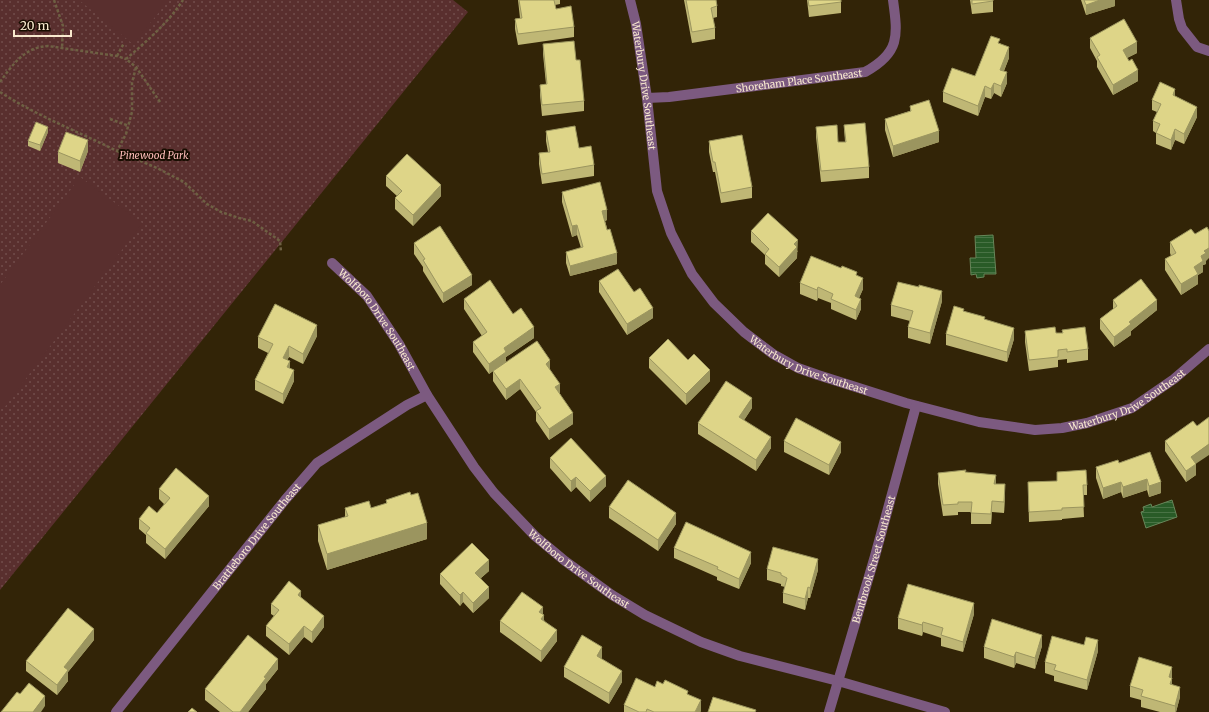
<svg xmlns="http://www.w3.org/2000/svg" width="1209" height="712" font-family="Merriweather,serif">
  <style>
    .park { fill: url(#park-dots) }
    .pitch { fill: #592f2e }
    .water { fill: url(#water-rules); stroke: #678659 }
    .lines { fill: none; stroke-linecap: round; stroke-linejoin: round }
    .path { stroke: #6e6043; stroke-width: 2.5; stroke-dasharray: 3 2; stroke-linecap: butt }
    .minor { stroke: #7c5a80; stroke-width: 10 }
    .wall { fill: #bfb775 }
    .shaded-wall { fill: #9b955f }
    .building { fill: #ded588; stroke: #9b955f }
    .labels { text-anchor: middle; stroke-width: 4; stroke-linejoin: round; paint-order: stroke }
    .street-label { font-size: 10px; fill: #f8e9ce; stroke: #180d00 }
    .park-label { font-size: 10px; font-style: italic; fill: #ffbdb9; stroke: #180d00 }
  </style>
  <defs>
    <pattern id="park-dots" width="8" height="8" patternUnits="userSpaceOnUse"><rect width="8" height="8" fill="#592f2e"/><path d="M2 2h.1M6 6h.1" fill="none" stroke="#724d4b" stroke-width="1.8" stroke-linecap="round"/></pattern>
    <pattern id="water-rules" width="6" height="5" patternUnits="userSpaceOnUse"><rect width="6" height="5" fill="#295b27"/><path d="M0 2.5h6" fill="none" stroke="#497345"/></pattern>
  </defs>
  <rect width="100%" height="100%" fill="#322407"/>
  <!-- park -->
  <path class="park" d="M0,0H453L468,12L0,590Z"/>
  <!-- pitch -->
  <g class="pitch">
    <path d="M79,0H169L133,44Z"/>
    <path d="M80,177L142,223L4,408L0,405V285Z"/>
  </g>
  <!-- water -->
  <g class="water">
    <path d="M993,235L996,274H984V277L977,278L976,274L971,275L970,258H976L975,236Z"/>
    <path d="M1172,500L1177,517L1146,528L1141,512L1144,511L1143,507L1151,504L1152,507Z"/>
  </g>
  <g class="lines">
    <!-- path -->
    <g class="path">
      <path d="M54,0L63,26L62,49"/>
      <path d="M117,56L124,43"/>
      <path d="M0,82C13,64 25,47 48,46L117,56L126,59"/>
      <path d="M0,92C37,116 77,131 117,151L126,134L132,112V83L136,67"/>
      <path d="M160,102L136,67L126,59C147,41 168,23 183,0"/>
      <path d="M110,119L129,126"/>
      <path d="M117,151L157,168L184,182L207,204L221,212L239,218L252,221L280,241L281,252"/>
    </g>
    <!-- minor -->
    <g class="minor">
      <path id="s1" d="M630,0L636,24L647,98L657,191L671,233L692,274L714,303L744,332L773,354L798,368L818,375L906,403L979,422L1035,430L1062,428L1087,423L1132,408L1174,379L1209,349"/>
      <path d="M1176,0L1179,19L1182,28L1197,47L1209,51"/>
      <path id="s2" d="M647,98L669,97L865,72C900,53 898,36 893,0"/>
      <path id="s3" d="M332,263L367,296L399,344L427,395L474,467L494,493L535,536L565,561L612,595L645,615L701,642L740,656L838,681L945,712"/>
      <path id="s4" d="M116,712L285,500L317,463L407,405L427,395"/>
      <path id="s5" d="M829,712L875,556L916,406"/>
    </g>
  </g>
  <!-- wall -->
  <g class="wall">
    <path d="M518,0H560V4L555,5L556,9L574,27V37L518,45L515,29V19L520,18Z"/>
    <path d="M684,0H716L717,6V17L713,18L715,28V39L692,43Z"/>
    <path d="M807,0H841V13L809,17Z"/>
    <path d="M970,0H993V12L972,14Z"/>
    <path d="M1081,0H1115V6L1086,15Z"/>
    <path d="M1090,38L1137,53L1127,58L1138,81L1113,95L1097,67V61L1090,48Z"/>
    <path d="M1000,43L1009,58L1004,71L1007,83L1001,97L994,93L991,99L985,97L978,116L943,102V92L975,76Z"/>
    <path d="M543,44L576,60L584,101V111L542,116L540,95V85L546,84L543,54Z"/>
    <path d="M1175,97L1197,117L1184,144L1175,140L1171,150L1156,144V133L1153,131V121L1157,112L1152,110V100Z"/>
    <path d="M910,106L939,142L893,157L885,130V119L910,111Z"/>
    <path d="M844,125L869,167V178L821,182L816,137V127L838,142H845Z"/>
    <path d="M546,131L579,148L594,165V176L542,184L539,164V153L548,152L546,141Z"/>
    <path d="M48,132L40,151L28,146V141Z"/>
    <path d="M709,141L752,187V198L721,203L715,172H713L709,152Z"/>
    <path d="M88,151L80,172L58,163V152Z"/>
    <path d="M386,176L441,196L413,226L395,209V198L397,196L386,186Z"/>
    <path d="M562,192L607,220L605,221L617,264L570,276L566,263V252L581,248L577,235L572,237L562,202Z"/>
    <path d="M751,231L798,251L797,252V258L779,277L765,264V255L751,242Z"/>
    <path d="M1170,242L1206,261V264L1203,265V272L1198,275V284L1181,295L1165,270V259L1171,256L1170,253Z"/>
    <path d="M414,243L472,285L443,303L423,271V267L414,254Z"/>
    <path d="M857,276L863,289L859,298L861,309L856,320L831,309V303L818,298L817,301L800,294V283Z"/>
    <path d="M599,281L634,292L653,318L627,335L599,292Z"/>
    <path d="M464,299L513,314L534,338L506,357V362L550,370L560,394L573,424L549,440L536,421V412L520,389L506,400L493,381V371L489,374L473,352V342L482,336L464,309Z"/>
    <path d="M1113,300L1157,310L1131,331V335L1114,347L1100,329V319L1113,309Z"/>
    <path d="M942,301L930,344L908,338V327L910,321L891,316V305Z"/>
    <path d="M964,311L985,320L1014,339L1007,362L946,345V334Z"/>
    <path d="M1062,330L1088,349V360L1067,363V359L1058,360V367L1029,371L1025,342V331L1056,333H1062Z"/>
    <path d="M317,336L303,364L289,357L287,360L294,381L283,404L255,390V380L268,353L258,348V337Z"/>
    <path d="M649,358L688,360L710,381L686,405L649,368Z"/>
    <path d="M752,408L744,420L771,448L756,471L698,434V423Z"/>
    <path d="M784,441L841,452L829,475L784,452Z"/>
    <path d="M1165,441L1196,464V475L1186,482L1165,451Z"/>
    <path d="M1150,452L1161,493L1149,497L1147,490L1123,498L1121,492L1103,499L1096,478V467L1119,463Z"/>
    <path d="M550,458L606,486L590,502L576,487L571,492L550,468Z"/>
    <path d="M966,472L996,484L1005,495L1004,513L992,512L991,524H971V512H958V515L943,516L938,484V473Z"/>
    <path d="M1057,472L1087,485V495H1083L1084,517L1062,519V520L1029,522L1028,482L1057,481Z"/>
    <path d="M159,489L209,506L165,559L146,543V535L139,529V519L157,513L164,504L159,499Z"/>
    <path d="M386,500L427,539L327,570L318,541V525L345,517V508H371L386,504Z"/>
    <path d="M609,507L676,524L658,551L609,518Z"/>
    <path d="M674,548L751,563L739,589L717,580V577L674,558Z"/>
    <path d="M767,569L818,570L810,598H808L805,610L783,603V593L785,587L781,586V584L767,580Z"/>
    <path d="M489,571L481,578L489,598L473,613L463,602L460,606L440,584V574Z"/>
    <path d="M301,598L324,627L312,643L304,637L289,655L266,636V626L274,616L271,614V604Z"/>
    <path d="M974,614L963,652L941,646V638L923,632L922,636L898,629V618Z"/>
    <path d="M543,615L544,620L557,641L541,662L500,632V621Z"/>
    <path d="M94,640L68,672V681L57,695L26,671V661Z"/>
    <path d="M1042,646L1035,669L1016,663L1014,668L984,658V647Z"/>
    <path d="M1098,651L1087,690L1054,681V676L1045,673V662Z"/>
    <path d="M602,657L601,659L622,682L609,704L564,677V667Z"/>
    <path d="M278,669L266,684V689L248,712H220L205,700V689Z"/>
    <path d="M1172,677V684L1180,697L1176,712H1160L1141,707V700L1130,697V686Z"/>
    <path d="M655,687L688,695L701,711L700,712H624V705Z"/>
  </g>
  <!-- shaded-wall -->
  <g class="shaded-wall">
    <path d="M1100,0H1115V6L1086,15V5Z"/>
    <path d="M1137,42V53L1123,60V50Z"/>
    <path d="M1009,47V58L1000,80V70Z"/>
    <path d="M1138,70V81L1113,95V85Z"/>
    <path d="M1007,72V83L1001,97V86Z"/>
    <path d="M994,83V93L991,99V89Z"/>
    <path d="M985,86V97L978,116V106Z"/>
    <path d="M1175,89V100L1173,95Z"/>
    <path d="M1197,107V117L1184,144V134Z"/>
    <path d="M48,127V132L40,151V145Z"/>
    <path d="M1175,129V140L1171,150V140Z"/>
    <path d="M939,131V142L893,157V146Z"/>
    <path d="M88,140V151L80,172V161Z"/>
    <path d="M441,185V196L413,226V215Z"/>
    <path d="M607,210V220L602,222V211Z"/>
    <path d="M577,225V235L572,237V226Z"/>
    <path d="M798,240L797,258L779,277V267L794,244Z"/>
    <path d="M1209,248V258L1206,261V264L1203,265V272L1198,275V284L1181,295V284L1194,267L1204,251Z"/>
    <path d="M617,253V264L570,276V266Z"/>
    <path d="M472,275V285L443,303V293Z"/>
    <path d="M863,278V289L855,307V296Z"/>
    <path d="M818,287V298L817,301V290Z"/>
    <path d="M942,291V301L930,344V333Z"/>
    <path d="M861,299V309L856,320V310Z"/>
    <path d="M1157,300V310L1131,331V335L1114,347V337L1129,322Z"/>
    <path d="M653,308V318L627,335V324Z"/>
    <path d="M317,325V336L303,364V354Z"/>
    <path d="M534,327V338L506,357V362L489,374V364L504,348Z"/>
    <path d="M1014,328V339L1007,362V352Z"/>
    <path d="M289,346V357L283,368V358Z"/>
    <path d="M550,360V371L546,364Z"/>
    <path d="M290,361V372L287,367Z"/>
    <path d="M294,370V381L283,404V394Z"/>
    <path d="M710,370V381L686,405V394Z"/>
    <path d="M520,379V389L506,400V389Z"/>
    <path d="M560,384V395L555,387Z"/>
    <path d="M752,398V408L739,428V417Z"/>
    <path d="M573,413V424L549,440V429Z"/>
    <path d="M771,437V448L756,471V460Z"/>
    <path d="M841,442V452L829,475V465Z"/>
    <path d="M1209,444V455L1191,467V457Z"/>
    <path d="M1196,464V475L1186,482V471Z"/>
    <path d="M996,475V485L994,484Z"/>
    <path d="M606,476V486L590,502V491Z"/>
    <path d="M576,477V487L571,492V481Z"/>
    <path d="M1147,479V490L1123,498V487Z"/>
    <path d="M1121,482V492L1103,499V488Z"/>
    <path d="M1161,482V493L1149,497V486Z"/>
    <path d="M1005,484V495L1004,513V502Z"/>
    <path d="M209,496V506L165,559V549Z"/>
    <path d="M992,501V512L991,524V514Z"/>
    <path d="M676,513V524L658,551V540Z"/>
    <path d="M427,523V539L327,570V554Z"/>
    <path d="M751,552V563L739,589V579Z"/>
    <path d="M818,559V570L810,598V588Z"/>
    <path d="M489,560V571L475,583V573Z"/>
    <path d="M489,587V598L473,613V603Z"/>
    <path d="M808,587V598L805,610V599Z"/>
    <path d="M301,591V602L298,595Z"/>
    <path d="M463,592V602L460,606V595Z"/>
    <path d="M974,603V614L963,652V642Z"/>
    <path d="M543,607V616L544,615V626L539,612Z"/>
    <path d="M324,616V627L312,643V632Z"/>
    <path d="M923,622V632L922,636V625Z"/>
    <path d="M304,626V637L289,655V644Z"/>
    <path d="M94,629V640L68,672V681L57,695V685L64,667Z"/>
    <path d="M557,630V641L541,662V651Z"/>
    <path d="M1042,635V646L1035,669V658Z"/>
    <path d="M1098,640V651L1087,690V680Z"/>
    <path d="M602,647V657L597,667V656Z"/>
    <path d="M1016,652V663L1014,668V657Z"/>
    <path d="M278,659V669L266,684V689L248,712H240L264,677Z"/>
    <path d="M1172,667V689L1170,694L1169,677Z"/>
    <path d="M622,671V682L609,704V693Z"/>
    <path d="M1180,687V697L1176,712H1175V706Z"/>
    <path d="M45,696V706L41,712H33Z"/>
    <path d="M701,700V711L700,712H695Z"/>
  </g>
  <!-- building -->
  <g class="building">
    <path d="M519,0H554L556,9L571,6L574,27L518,34L515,19L522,18Z"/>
    <path d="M686,0H716L717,6L711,8L715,28L692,32Z"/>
    <path d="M808,0H841V2L809,6Z"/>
    <path d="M972,0H993V1L972,4Z"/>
    <path d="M1084,0H1100L1086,5Z"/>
    <path d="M1124,19L1137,42L1123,50L1129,61L1132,59L1138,70L1113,85L1097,57L1100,55L1090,38Z"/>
    <path d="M991,36L1000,39L998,43L1009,47L1000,70L1007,72L1001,86L994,83L991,89L985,86L978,106L943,92L952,68L975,76Z"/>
    <path d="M574,41L576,60H580L584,101L542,105L540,85L547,84L543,44Z"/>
    <path d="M1160,82L1175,89L1173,95L1197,107L1184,134L1175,129L1171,140L1156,133L1160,124L1153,121L1161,104L1152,100Z"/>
    <path d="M929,100L939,131L893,146L885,119L911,111L910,106Z"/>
    <path d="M36,122L48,127L40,145L28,141Z"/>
    <path d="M865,123L869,167L821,171L816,127L837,125L838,142H846L844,125Z"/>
    <path d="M575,126L579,148L591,146L594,165L542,174L539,153L550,152L546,131Z"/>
    <path d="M66,132L88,140L80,161L58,152Z"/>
    <path d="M742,135L752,187L721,193L715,162H713L709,141Z"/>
    <path d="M407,154L441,185L413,215L395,198L402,191L386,176Z"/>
    <path d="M600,182L607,210L602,211L607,230L610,229L617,253L570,266L566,252L583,247L577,225L572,226L562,192Z"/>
    <path d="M768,213L798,240L794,244L797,247L779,267L765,254L769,249L751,231Z"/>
    <path d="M440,226L472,275L443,293L423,260L425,259L414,243Z"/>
    <path d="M1207,227L1209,231V248L1204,251L1206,253L1201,256L1203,261L1194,267L1198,274L1181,284L1165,259L1176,253L1170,242L1191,229L1195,234Z"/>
    <path d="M811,256L841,268L842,266L857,272L856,275L863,278L855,296L861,299L856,310L831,299L833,294L818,287L817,290L800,283Z"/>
    <path d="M618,269L634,292L640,288L653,308L627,324L599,281Z"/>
    <path d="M1141,279L1157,300L1129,322L1131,324L1114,337L1100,319L1117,306L1113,300Z"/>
    <path d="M490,280L513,314L521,308L534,327L504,348L506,352L489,364L473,342L487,332L464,299Z"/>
    <path d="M898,282L919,287V285L942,291L930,333L908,327L913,311L891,305Z"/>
    <path d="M275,304L317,325L303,354L289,346L283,358L290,361L287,367L294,370L283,394L255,380L273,344L258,337Z"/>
    <path d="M954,306L964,309L963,311L985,317L984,319L1014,328L1007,352L946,334Z"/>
    <path d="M1055,327L1056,333H1063L1062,330L1085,327L1088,349L1067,352V349L1058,350V357L1029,360L1025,331Z"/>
    <path d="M668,339L688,360L694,354L710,370L686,394L649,358Z"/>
    <path d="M537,341L550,360L546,364L560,384L555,387L573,413L549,429L536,411L541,408L520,379L506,389L493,371Z"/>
    <path d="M726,381L752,398L739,417L771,437L756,460L698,423Z"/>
    <path d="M1209,417V444L1191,457L1196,464L1186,471L1165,441L1193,421L1197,426Z"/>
    <path d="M796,418L841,442L829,465L784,441Z"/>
    <path d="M571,438L606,476L590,491L576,477L571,481L550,458Z"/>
    <path d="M1150,452L1161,482L1149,486L1147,479L1123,487L1121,482L1103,488L1096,467L1118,460L1119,463Z"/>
    <path d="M176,468L209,496L165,549L146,533L150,528L139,519L149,506L157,513L170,498L159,489Z"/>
    <path d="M966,470L965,472L996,475L994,484H1005L1004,502L992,501L991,514L971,513L972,502H958V504L943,505L938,473Z"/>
    <path d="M1086,470L1087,485H1083L1084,507L1062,508V510L1029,512L1028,482L1057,481V472Z"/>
    <path d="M628,480L676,513L658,540L609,507Z"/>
    <path d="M410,492L411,495L418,493L427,523L327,554L318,525L348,516L345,508L369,501L371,508L387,503L386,500Z"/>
    <path d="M686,522L751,552L739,579L717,569L718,567L674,548Z"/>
    <path d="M472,543L489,560L475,573L489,587L473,603L463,592L460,595L440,574Z"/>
    <path d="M773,547L818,559L810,588L808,587L805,599L783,593L787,578L781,575V573L767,569Z"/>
    <path d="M289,581L301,591L298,595L324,616L312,632L304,626L289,644L266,626L279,610L271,604Z"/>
    <path d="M908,584L974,603L963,642L941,635L943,628L923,622L922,625L898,618Z"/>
    <path d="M522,592L543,607L539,612L544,615L541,619L557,630L541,651L500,621Z"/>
    <path d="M68,608L94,629L64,667L68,670L57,685L26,661Z"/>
    <path d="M992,619L1042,635L1035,658L1016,652L1014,657L984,647Z"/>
    <path d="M248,635L278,659L264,677L266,678L240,712H233L205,689Z"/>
    <path d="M582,635L602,647L597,656L622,671L609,693L564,667Z"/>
    <path d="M1052,636L1084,645L1086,637L1098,640L1087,680L1054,670L1056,665L1045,662Z"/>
    <path d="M1139,657L1172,667L1169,677L1172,678L1170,684L1180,687L1175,706L1141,696L1143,690L1130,686Z"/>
    <path d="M636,678L655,687L657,681L663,684L665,680L688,691L687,694L701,700L695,712H654L647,709L646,712H639L624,705Z"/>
    <path d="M29,683L45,696L33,712H1L17,692L20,694Z"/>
    <path d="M713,697L756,710L755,712H708Z"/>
    <path d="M192,708L197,712H188Z"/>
  </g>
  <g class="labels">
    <!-- street labels -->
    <g class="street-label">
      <text dy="4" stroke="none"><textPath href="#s2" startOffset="153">Shoreham Place Southeast</textPath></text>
      <text dy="4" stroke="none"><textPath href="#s1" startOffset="87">Waterbury Drive Southeast</textPath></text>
      <text dy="4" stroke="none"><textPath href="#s3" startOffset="73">Wolfboro Drive Southeast</textPath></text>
      <text dy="4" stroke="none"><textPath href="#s1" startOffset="435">Waterbury Drive Southeast</textPath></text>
      <text dy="4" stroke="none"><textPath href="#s1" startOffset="771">Waterbury Drive Southeast</textPath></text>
      <text dy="4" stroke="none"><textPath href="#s4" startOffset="225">Brattleboro Drive Southeast</textPath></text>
      <text dy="4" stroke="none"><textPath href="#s5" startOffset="159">Bentbrook Street Southeast</textPath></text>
      <text dy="4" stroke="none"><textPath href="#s3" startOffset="397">Wolfboro Drive Southeast</textPath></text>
    </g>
    <!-- park labels -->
    <g class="park-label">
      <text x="154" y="159">Pinewood Park</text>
    </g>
  </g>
  <!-- scale -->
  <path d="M14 30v6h57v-6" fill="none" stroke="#f8e9ce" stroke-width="2"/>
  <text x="20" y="30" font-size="12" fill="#f8e9ce" stroke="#180d00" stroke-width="3" paint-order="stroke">20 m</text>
</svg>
